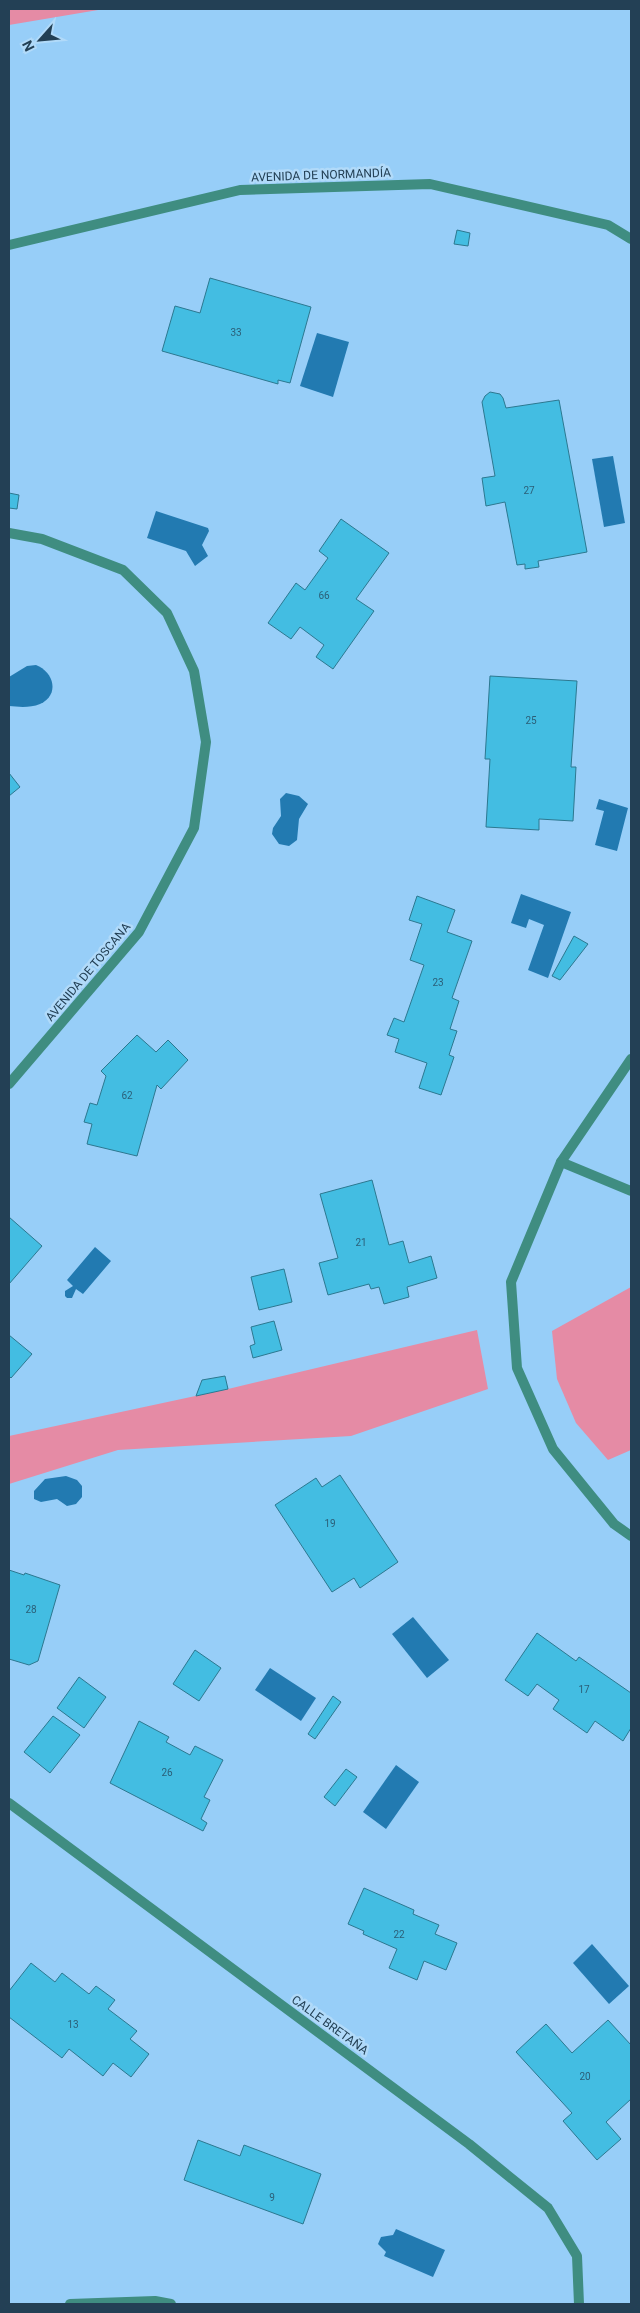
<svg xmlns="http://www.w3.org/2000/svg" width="640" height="2313" font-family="Roboto,sans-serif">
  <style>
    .green { fill: #e58ba5 }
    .water { fill: #227ab1 }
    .building { fill: #43bde2; stroke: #2c7890 }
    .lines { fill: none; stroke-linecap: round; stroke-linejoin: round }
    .street { stroke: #3f8d81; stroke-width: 10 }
    .labels { text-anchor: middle; stroke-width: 5; stroke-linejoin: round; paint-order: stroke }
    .number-label { font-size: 10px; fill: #2b5f78 }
    .street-label { font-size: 12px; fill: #234055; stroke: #b1daf9 }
  </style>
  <rect width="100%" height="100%" fill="#97cef8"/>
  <!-- green -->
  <g class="green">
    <path d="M9,9H104L9,25Z"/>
    <path d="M631,1287V1450L608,1460L576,1423L557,1379L552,1331Z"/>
    <path d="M477,1330L488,1389L351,1436L118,1450L9,1484V1436L228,1389Z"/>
  </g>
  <!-- water -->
  <g class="water">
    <path d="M317,333L349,342L333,397L300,386Z"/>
    <path d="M613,456L625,523L604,527L592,459Z"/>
    <path d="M156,511L208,528L209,531L202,545L208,556L195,566L186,551L147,538Z"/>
    <path d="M36,665C54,672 60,695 40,704C30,708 19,707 9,706V677L27,666Z"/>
    <path d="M286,793L299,796L308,804L299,819L297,840L289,846L279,844L272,834L273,828L281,816L280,799Z"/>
    <path d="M599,799L628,808L617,851L595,845L604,811L596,809Z"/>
    <path d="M521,894L571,912L548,978L528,970L544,925L529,919L526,928L511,923Z"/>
    <path d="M95,1247L111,1261L83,1294L76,1289L72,1298H67L65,1296V1291L73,1286L67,1280Z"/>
    <path d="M66,1476L77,1480L82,1486V1497L76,1504L67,1506L57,1499L41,1502L34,1499V1491L45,1479Z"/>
    <path d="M413,1617L449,1660L427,1678L392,1634Z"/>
    <path d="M270,1668L316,1698L301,1721L255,1690Z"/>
    <path d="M396,1765L419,1782L386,1829L363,1812Z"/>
    <path d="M592,1944L629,1986L609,2004L573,1963Z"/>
    <path d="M396,2229L445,2250L433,2277L384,2256L386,2252L378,2244L381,2237L393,2235Z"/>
  </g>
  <!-- building -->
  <g class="building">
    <path d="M457,230L470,233L468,246L454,244Z"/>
    <path d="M210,278L311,307L290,383L278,380V384L162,351L175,306L200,313Z"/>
    <path d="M490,392L500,394L503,398L506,408L559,400L587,552L538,561L539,567L525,569V564L517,565L505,502L486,506L482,478L495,476L482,402L485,396Z"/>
    <path d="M9,493L19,495L17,509L9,508Z"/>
    <path d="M341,519L389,553L356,599L374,611L333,669L316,657L324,645L300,627L291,639L268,623L296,583L305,590L328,558L319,551Z"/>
    <path d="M490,676L577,681L571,767H576L573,821L539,819V830L486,827L490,759H485Z"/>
    <path d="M9,773L20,787L9,796Z"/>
    <path d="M417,896L455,910L447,932L472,941L452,998L459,1001L450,1029L457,1031L449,1055L454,1057L441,1095L419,1088L427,1063L395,1052L399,1039L387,1035L394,1018L404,1022L424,965L410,960L422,924L409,920Z"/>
    <path d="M574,936L588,944L560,980L552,976Z"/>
    <path d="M137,1035L156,1052L168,1040L188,1060L161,1089L157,1085L137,1156L87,1144L92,1124L84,1122L90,1103L97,1105L106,1076L101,1071Z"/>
    <path d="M372,1180L389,1245L403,1241L409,1263L431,1256L437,1278L407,1287L409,1297L384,1304L379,1287L371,1289L369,1284L328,1295L319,1263L338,1258L320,1194Z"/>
    <path d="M9,1217L42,1246L9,1284Z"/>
    <path d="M284,1269L292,1302L259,1310L251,1277Z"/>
    <path d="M274,1321L282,1350L253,1358L250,1346L255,1344L251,1327Z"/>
    <path d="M9,1335L32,1354L11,1378L9,1376Z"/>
    <path d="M225,1376L228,1389L196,1396L202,1380Z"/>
    <path d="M340,1475L398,1562L360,1588L354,1578L332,1592L275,1505L316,1478L322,1487Z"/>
    <path d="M9,1570L24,1575L25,1573L60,1585L38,1661L29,1665L9,1659Z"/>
    <path d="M537,1633L576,1661L579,1657L631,1693V1728L623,1741L595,1721L587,1733L553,1709L559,1700L537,1684L528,1696L505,1680Z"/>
    <path d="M195,1650L221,1668L199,1701L173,1684Z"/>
    <path d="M79,1677L106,1697L84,1728L57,1708Z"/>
    <path d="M333,1696L341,1702L315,1739L308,1734Z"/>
    <path d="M53,1716L80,1735L50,1773L24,1752Z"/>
    <path d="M139,1721L169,1737L166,1742L190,1755L195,1746L223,1760L204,1797L210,1800L201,1819L207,1823L203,1831L110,1783Z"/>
    <path d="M346,1769L357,1777L335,1806L324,1797Z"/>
    <path d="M364,1888L414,1910L413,1914L439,1925L435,1934L457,1943L446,1970L424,1961L417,1980L389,1968L397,1949L363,1934L364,1931L348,1924Z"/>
    <path d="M31,1963L55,1982L62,1973L89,1994L96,1986L115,2000L108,2009L137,2031L130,2039L149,2054L131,2077L113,2063L103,2076L69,2049L62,2058L9,2017V1991Z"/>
    <path d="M608,2020L631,2045V2099L606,2122L621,2139L597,2160L563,2121L572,2113L516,2052L546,2024L572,2053Z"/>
    <path d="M198,2140L240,2156L244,2145L321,2174L303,2224L184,2180Z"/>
  </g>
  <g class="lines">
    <!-- street -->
    <g class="street">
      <path d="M9,245L240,190L430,184L608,225L631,239"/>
      <path d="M9,533L42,539L123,570L167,613L194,671L206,742L194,828L139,932L9,1084"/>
      <path d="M631,1059L561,1162L511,1282L517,1368L553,1449L614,1524L631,1536"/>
      <path d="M561,1162L631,1191"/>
      <path d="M9,1803L469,2144L548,2208L577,2256L579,2304"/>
      <path d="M70,2304L155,2301L171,2304"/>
    </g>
  </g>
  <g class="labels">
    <!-- number labels -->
    <g class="number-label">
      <text x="236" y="336">33</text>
      <text x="529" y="494">27</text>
      <text x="324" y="599">66</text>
      <text x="531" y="724">25</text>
      <text x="438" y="986">23</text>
      <text x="127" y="1099">62</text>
      <text x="361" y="1246">21</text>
      <text x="330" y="1527">19</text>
      <text x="31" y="1613">28</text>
      <text x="584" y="1693">17</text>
      <text x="167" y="1776">26</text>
      <text x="399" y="1938">22</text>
      <text x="73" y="2028">13</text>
      <text x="585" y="2080">20</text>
      <text x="272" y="2201">9</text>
    </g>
    <!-- street labels -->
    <g class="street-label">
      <text transform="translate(321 175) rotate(-2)" y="4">AVENIDA DE NORMANDÍA</text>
      <text transform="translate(88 972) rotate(-50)" y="4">AVENIDA DE TOSCANA</text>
      <text transform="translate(330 2025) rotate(36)" y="4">CALLE BRETAÑA</text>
    </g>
  </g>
  <!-- border -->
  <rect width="640" height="2313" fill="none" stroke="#234055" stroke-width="20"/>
  <!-- north arrow -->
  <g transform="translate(40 40) rotate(243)" stroke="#b1daf9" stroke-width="4" paint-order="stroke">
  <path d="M0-4L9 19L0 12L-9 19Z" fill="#234055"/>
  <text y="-8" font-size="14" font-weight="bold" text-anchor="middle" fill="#234055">N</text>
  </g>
</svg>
